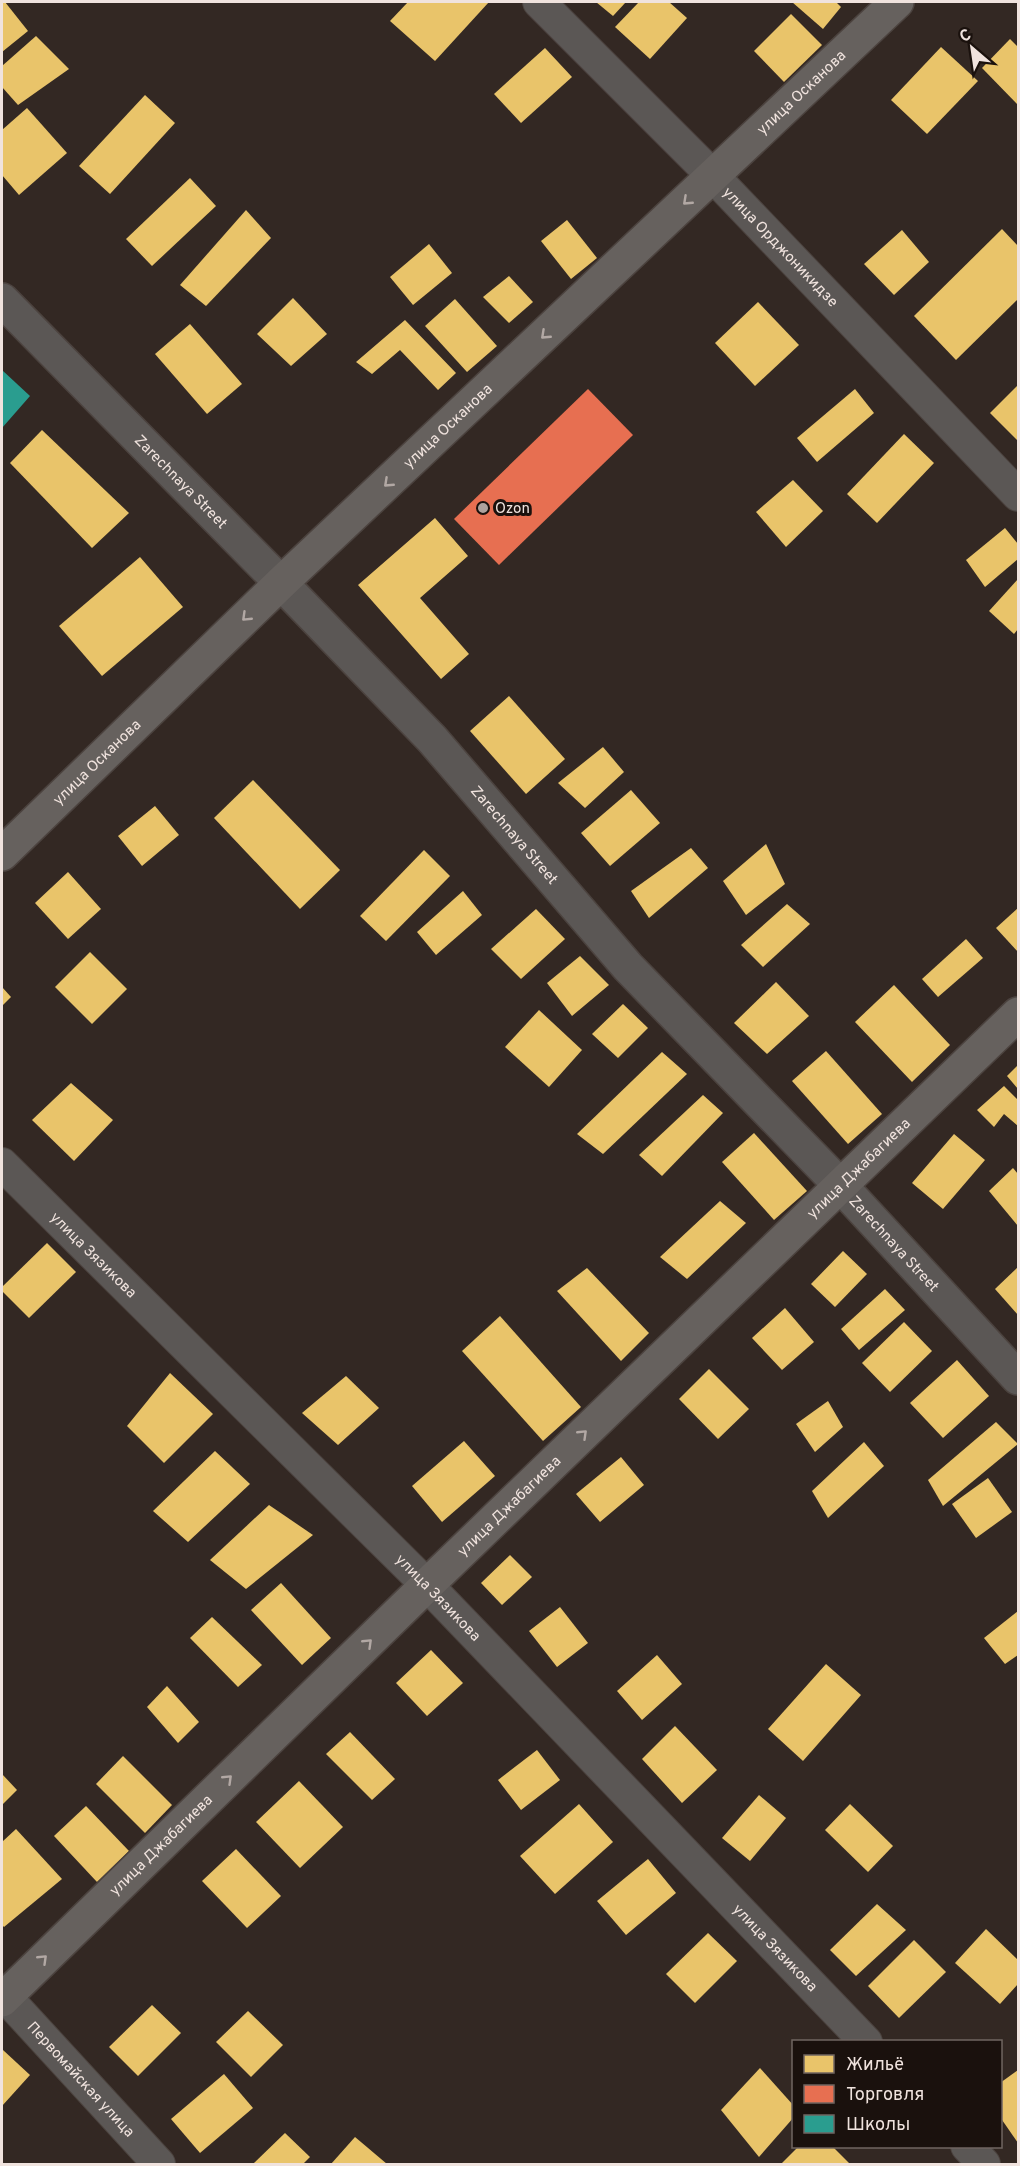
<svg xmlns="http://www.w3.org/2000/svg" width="1020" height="2166" font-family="Overpass,sans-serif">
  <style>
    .homes { fill: #e9c46a }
    .shops { fill: #e76f51 }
    .schools { fill: #2a9d8f }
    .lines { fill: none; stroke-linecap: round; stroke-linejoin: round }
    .minor-casing { stroke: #4c433f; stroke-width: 34 }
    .tertiary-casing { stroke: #4c433f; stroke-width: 36 }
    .secondary-casing { stroke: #4c433f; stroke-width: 36 }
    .minor { stroke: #5b5755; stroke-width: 32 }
    .tertiary { stroke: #5b5755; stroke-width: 33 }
    .secondary { stroke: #66615e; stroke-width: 33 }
    .oneway { stroke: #b2a8a4 }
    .poi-dot { fill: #aea29d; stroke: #1a110d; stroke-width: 2 }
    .labels { text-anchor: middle; stroke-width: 6; stroke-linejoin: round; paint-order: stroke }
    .street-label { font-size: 15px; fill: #f0e3de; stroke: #1a110d }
    .poi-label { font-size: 15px; fill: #f0e3de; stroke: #1a110d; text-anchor: start }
  </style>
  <rect width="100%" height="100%" fill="#332823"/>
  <!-- homes -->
  <g class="homes">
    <path d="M2,2H5L28,31L2,52Z"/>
    <path d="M408,2H489L435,61L390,21Z"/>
    <path d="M596,2H626L613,16Z"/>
    <path d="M639,2H669L687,18L650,59L615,27Z"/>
    <path d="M792,2H836L841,7L823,29Z"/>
    <path d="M791,14L822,45L784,82L754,51Z"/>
    <path d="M36,36L69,69L18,105L2,87V66Z"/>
    <path d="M1010,39L1018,47V105L982,68Z"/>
    <path d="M941,47L978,81L927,134L891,100Z"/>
    <path d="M545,48L572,77L521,123L494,94Z"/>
    <path d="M145,95L175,123L110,194L79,166Z"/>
    <path d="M27,108L67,153L19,195L2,175V130Z"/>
    <path d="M190,178L216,206L152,266L126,239Z"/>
    <path d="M246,210L271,238L206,306L180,285Z"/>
    <path d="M567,220L597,258L571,279L541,241Z"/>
    <path d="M1002,229L1018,246V299L956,360L914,316Z"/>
    <path d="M902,230L929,262L894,295L864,264Z"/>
    <path d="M429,244L452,273L413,305L390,277Z"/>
    <path d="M509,276L533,302L509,323L483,297Z"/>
    <path d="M293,298L327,334L291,366L257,334Z"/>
    <path d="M455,299L497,346L467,372L425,326Z"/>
    <path d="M758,302L799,345L755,386L715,343Z"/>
    <path d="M405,320L456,373L438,390L400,350L372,374L356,362Z"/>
    <path d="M190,324L242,384L207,414L155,354Z"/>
    <path d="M1018,385V441L990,413Z"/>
    <path d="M855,389L874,413L817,462L797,438Z"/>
    <path d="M42,430L129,513L92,548L10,463Z"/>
    <path d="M904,434L934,463L877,523L847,494Z"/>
    <path d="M793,480L823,511L786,547L756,512Z"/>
    <path d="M435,518L468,556L420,598L469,654L441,679L358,585Z"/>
    <path d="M1005,528L1018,544V559L985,587L966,560Z"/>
    <path d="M140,557L183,607L102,676L59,626Z"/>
    <path d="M1018,579V629L1014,634L989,611Z"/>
    <path d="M509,696L565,759L526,794L470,731Z"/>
    <path d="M603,747L624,772L585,808L558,783Z"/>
    <path d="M253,780L340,870L300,909L214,818Z"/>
    <path d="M631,790L660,823L610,866L581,833Z"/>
    <path d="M155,806L179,835L142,866L118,836Z"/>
    <path d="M766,844L785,884L746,915L723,881Z"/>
    <path d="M691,848L708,868L649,918L631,891Z"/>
    <path d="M424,850L450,876L386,941L360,916Z"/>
    <path d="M68,872L101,909L68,939L35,903Z"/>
    <path d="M463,891L482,915L436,955L417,932Z"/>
    <path d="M787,904L810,924L763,967L741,945Z"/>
    <path d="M1018,908V952L996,928Z"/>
    <path d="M536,909L565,939L521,979L491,949Z"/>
    <path d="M966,939L983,958L938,997L922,979Z"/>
    <path d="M90,952L127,989L92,1024L55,987Z"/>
    <path d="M580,956L609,985L572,1016L547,983Z"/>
    <path d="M776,982L809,1016L767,1054L734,1023Z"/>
    <path d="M894,985L950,1045L912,1082L855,1022Z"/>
    <path d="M2,987L11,997L2,1006Z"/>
    <path d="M623,1004L648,1028L618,1058L592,1034Z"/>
    <path d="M539,1010L582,1050L549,1087L505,1047Z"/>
    <path d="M826,1051L882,1114L848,1144L792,1081Z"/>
    <path d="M662,1052L687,1074L603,1154L577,1134Z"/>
    <path d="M1018,1065V1089L1007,1076Z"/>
    <path d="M71,1083L113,1120L74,1161L32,1120Z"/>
    <path d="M1004,1086L1018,1100V1126L1004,1114L994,1127L977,1110Z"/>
    <path d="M703,1095L723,1113L662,1176L639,1155Z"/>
    <path d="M754,1133L807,1191L774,1220L722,1162Z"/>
    <path d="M954,1134L985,1160L943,1209L912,1183Z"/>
    <path d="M1013,1168L1018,1174V1226L989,1191Z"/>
    <path d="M720,1201L746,1223L687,1279L660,1257Z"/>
    <path d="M47,1243L76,1272L29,1318L2,1291V1287Z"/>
    <path d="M843,1251L867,1274L835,1307L811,1284Z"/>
    <path d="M1018,1267V1315L995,1289Z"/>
    <path d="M587,1268L649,1333L621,1361L557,1291Z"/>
    <path d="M885,1289L905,1310L859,1350L841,1329Z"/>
    <path d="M785,1308L814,1342L782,1370L752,1338Z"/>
    <path d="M500,1316L581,1407L543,1441L462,1351Z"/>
    <path d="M904,1322L932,1351L890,1392L862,1363Z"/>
    <path d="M957,1360L989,1396L943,1438L910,1403Z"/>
    <path d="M709,1369L749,1409L718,1439L679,1399Z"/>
    <path d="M170,1373L213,1414L164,1463L127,1426Z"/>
    <path d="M346,1376L379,1408L338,1445L302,1413Z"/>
    <path d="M828,1401L843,1427L815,1452L796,1424Z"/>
    <path d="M996,1422L1018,1444L943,1506L928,1480Z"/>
    <path d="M464,1441L495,1476L442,1522L412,1486Z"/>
    <path d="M864,1442L884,1466L828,1518L812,1491Z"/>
    <path d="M215,1451L250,1484L188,1542L153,1511Z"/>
    <path d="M621,1457L644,1485L600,1522L576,1494Z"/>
    <path d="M988,1478L1012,1512L976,1538L952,1504Z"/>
    <path d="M269,1505L313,1535L246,1589L210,1560Z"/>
    <path d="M510,1555L532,1577L502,1605L481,1583Z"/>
    <path d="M281,1583L331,1638L302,1665L251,1610Z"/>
    <path d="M560,1607L588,1643L557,1667L529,1631Z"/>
    <path d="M1018,1611V1655L1005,1664L984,1638Z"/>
    <path d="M212,1617L262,1665L238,1687L190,1638Z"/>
    <path d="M431,1650L463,1683L427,1716L396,1683Z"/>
    <path d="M657,1655L682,1684L642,1720L617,1691Z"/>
    <path d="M826,1664L861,1695L803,1761L768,1729Z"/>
    <path d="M167,1686L199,1722L178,1743L147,1707Z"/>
    <path d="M675,1726L717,1770L682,1803L642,1759Z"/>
    <path d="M350,1732L395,1779L372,1800L326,1754Z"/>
    <path d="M537,1750L560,1780L521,1810L498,1780Z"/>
    <path d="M123,1756L172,1805L145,1833L96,1784Z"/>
    <path d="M2,1774L17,1790L2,1805Z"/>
    <path d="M299,1781L343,1827L300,1868L256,1822Z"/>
    <path d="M759,1795L786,1818L750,1861L722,1838Z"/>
    <path d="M579,1804L613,1842L555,1894L520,1856Z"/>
    <path d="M850,1804L893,1846L868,1872L825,1830Z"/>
    <path d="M86,1806L129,1851L97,1882L54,1836Z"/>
    <path d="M16,1829L62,1879L4,1927L2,1925V1842Z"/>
    <path d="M236,1849L281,1896L247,1928L202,1881Z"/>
    <path d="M648,1859L676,1893L626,1935L597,1901Z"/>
    <path d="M877,1904L906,1930L856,1976L830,1950Z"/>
    <path d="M986,1929L1018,1960V1984L1000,2004L955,1963Z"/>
    <path d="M708,1933L737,1961L695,2003L666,1974Z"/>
    <path d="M914,1940L946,1972L899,2018L868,1986Z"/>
    <path d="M152,2005L181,2033L138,2076L109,2047Z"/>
    <path d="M248,2011L283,2045L251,2077L216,2042Z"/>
    <path d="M3,2050L30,2075L2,2106V2051Z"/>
    <path d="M760,2068L794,2106V2117L759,2157L721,2110Z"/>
    <path d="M1018,2070V2143L1000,2117V2083Z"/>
    <path d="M224,2074L253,2108L200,2153L171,2119Z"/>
    <path d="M285,2133L310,2157L303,2164H253Z"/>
    <path d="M355,2137L387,2164H331Z"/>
    <path d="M799,2146H832L850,2164H781Z"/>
  </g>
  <!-- shops -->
  <path class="shops" d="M588,389L633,435L499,565L454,519Z"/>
  <!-- schools -->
  <path class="schools" d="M2,370L30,396L2,428Z"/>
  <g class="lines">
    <!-- minor casing -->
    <g class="minor-casing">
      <g id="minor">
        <path id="s1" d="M539,2L713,176L1018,495"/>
        <path id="s2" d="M2,1164L427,1585L866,2042"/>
        <path id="s3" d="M2,1993L159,2164"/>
        <path d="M967,2146L984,2164"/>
      </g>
    </g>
    <!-- tertiary casing -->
    <g class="tertiary-casing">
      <g id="tertiary">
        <path id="s4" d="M2,300L281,583L432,739L628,967L840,1185L1018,1378"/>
      </g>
    </g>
    <!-- secondary casing -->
    <g class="secondary-casing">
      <g id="secondary">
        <path id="s5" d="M2,854L281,583L897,2"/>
        <path id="s6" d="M2,2000L427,1585L1018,1014"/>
      </g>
    </g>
    <!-- minor -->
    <use href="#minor" class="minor"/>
    <!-- tertiary -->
    <use href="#tertiary" class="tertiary"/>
    <!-- secondary -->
    <use href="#secondary" class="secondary"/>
  </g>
  <!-- one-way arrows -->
  <defs><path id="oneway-chevron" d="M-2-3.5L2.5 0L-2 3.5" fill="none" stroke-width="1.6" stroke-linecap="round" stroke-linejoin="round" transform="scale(1.5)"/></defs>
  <g class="oneway">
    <use href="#oneway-chevron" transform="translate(687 201) rotate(137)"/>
    <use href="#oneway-chevron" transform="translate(545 335) rotate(137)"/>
    <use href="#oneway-chevron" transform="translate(388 483) rotate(137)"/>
    <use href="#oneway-chevron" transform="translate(246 617) rotate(136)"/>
    <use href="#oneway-chevron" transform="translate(583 1434) rotate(-44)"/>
    <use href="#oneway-chevron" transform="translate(368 1643) rotate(-44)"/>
    <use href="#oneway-chevron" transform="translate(228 1779) rotate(-44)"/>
    <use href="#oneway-chevron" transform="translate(43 1959) rotate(-44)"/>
  </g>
  <!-- markers -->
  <circle class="poi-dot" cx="483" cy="508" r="6"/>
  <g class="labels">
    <!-- street labels -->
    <g class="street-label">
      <text dy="5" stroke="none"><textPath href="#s5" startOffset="1104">улица Осканова</textPath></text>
      <text dy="5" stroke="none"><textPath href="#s1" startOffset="344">улица Орджоникидзе</textPath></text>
      <text dy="5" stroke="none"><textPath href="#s5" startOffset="618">улица Осканова</textPath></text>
      <text dy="5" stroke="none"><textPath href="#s4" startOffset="255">Zarechnaya Street</textPath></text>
      <text dy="5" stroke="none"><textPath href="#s5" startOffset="132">улица Осканова</textPath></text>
      <text dy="5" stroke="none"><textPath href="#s4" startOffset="741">Zarechnaya Street</textPath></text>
      <text dy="5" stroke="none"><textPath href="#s6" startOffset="1194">улица Джабагиева</textPath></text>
      <text dy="5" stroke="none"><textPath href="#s4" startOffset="1299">Zarechnaya Street</textPath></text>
      <text dy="5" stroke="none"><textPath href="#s2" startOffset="129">улица Зязикова</textPath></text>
      <text dy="5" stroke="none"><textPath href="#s6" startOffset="708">улица Джабагиева</textPath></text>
      <text dy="5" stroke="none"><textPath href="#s2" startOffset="615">улица Зязикова</textPath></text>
      <text dy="5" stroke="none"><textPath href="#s6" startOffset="222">улица Джабагиева</textPath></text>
      <text dy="5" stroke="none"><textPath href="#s2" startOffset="1101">улица Зязикова</textPath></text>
      <text dy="5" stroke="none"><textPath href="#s3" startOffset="117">Первомайская улица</textPath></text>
    </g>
    <!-- poi labels -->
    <g class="poi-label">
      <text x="495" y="513">Ozon</text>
    </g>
  </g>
  <!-- border -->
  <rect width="1020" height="2166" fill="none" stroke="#f0e3de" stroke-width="6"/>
  <!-- legend -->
  <rect x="792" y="2040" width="210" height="108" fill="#1a110d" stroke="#706561" stroke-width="1.5"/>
  <rect x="804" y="2055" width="30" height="18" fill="#e9c46a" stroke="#706561" stroke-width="1.5"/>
  <text x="846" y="2070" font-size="18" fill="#f0e3de">Жильё</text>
  <rect x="804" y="2085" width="30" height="18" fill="#e76f51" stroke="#706561" stroke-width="1.5"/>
  <text x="846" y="2100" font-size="18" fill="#f0e3de">Торговля</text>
  <rect x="804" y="2115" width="30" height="18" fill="#2a9d8f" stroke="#706561" stroke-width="1.5"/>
  <text x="846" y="2130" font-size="18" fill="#f0e3de">Школы</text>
  <!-- north arrow -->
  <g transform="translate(972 48) rotate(331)" stroke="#1a110d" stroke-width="4.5" paint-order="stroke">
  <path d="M0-4.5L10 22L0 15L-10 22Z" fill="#f0e3de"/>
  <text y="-9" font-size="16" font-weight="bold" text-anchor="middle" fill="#f0e3de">С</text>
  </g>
</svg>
